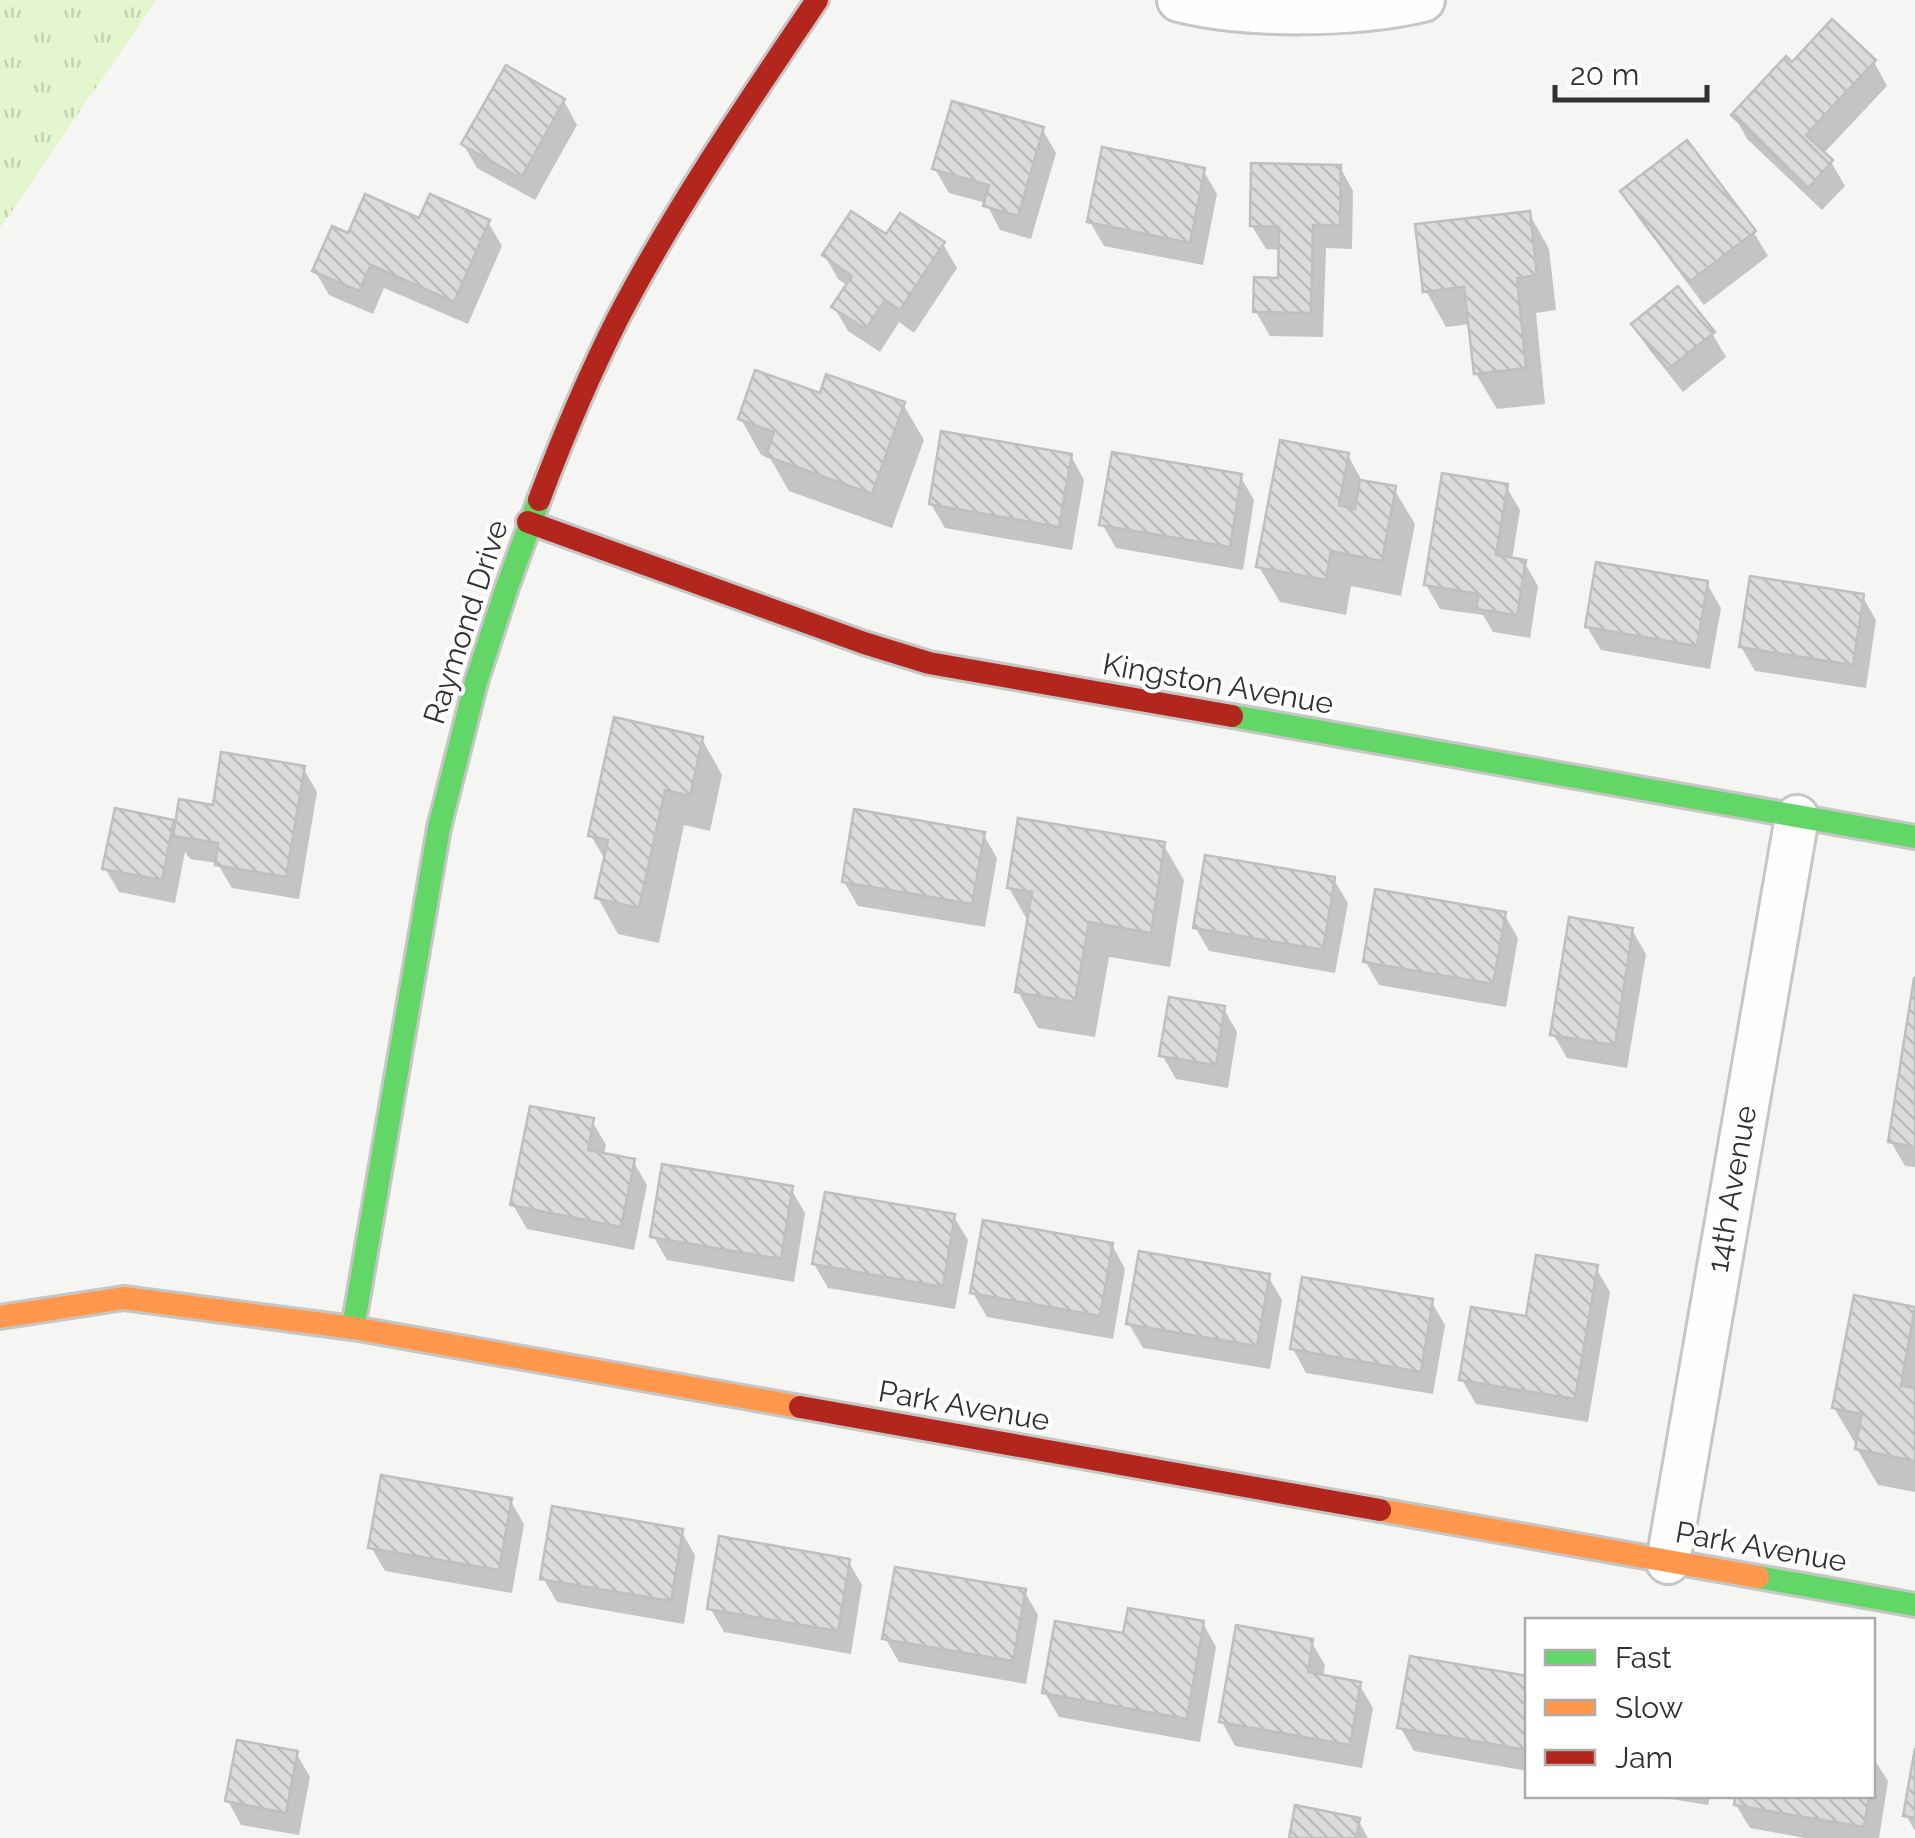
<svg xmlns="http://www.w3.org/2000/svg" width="1915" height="1838" font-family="Raleway,sans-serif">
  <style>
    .grass { fill: url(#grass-tufts) }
    .shadow { fill: #0003 }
    .building { fill: url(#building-back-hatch); stroke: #bebfbf; stroke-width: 2.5 }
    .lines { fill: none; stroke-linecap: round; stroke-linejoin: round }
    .street-casing { stroke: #c6c7c5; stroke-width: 48 }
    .fast-casing { stroke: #c6c7c5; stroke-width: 28 }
    .slow-casing { stroke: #c6c7c5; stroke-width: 28 }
    .jam-casing { stroke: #c6c7c5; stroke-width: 28 }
    .street { stroke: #fefefd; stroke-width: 42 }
    .fast { stroke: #63d668; stroke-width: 22 }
    .slow { stroke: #ff974d; stroke-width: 22 }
    .jam { stroke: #b3261e; stroke-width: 22 }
    .labels { text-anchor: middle; stroke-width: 8; stroke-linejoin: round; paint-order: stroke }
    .street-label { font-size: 30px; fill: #313230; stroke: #fff }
  </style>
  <defs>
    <pattern id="grass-tufts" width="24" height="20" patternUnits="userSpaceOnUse" patternTransform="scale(2.5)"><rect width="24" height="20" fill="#e3f6cd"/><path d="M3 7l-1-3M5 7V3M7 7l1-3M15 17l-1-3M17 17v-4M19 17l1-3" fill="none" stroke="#c3d3b0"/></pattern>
    <pattern id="building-back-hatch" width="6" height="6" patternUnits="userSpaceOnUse" patternTransform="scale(2.5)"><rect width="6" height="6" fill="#dadbdb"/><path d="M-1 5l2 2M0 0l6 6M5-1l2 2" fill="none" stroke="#bcbcbc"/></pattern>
  </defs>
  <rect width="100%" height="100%" fill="#f5f6f4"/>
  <!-- grass -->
  <path class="grass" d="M0,0H156L0,228Z"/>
  <!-- shadow -->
  <g class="shadow">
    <path d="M1874,62L1887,86L1823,154L1831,162L1845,186L1822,210L1747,139L1734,115L1792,65Z"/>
    <path d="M564,101L577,125L535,200L477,168L463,144Z"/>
    <path d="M1042,129L1056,153L1031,239L1000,230L986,203L949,193L935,169Z"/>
    <path d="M1686,144L1754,233L1768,256L1704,305L1637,216L1623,192Z"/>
    <path d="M1340,167L1353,191L1352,249L1326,248L1323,337L1270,336L1256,312L1281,280V250L1266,249L1252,226Z"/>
    <path d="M1203,170L1217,194L1203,265L1104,246L1090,222Z"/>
    <path d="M1529,213L1549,249L1556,310L1536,313L1545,404L1497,409L1476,374L1470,324L1446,327L1426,291Z"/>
    <path d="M420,221L488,222L502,246L468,324L384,288L373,314L329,295L315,271L349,236Z"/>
    <path d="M887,238L943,244L957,268L914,333L899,322L880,352L848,331L834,307L848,286L838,279L825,256Z"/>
    <path d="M1634,324L1712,333L1726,357L1683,392L1648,348Z"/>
    <path d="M821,396L903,404L924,440L892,528L789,491L770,458L761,455L741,419Z"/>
    <path d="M1348,455L1363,483L1394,489L1415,524L1401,596L1351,586L1346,615L1280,602L1259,567Z"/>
    <path d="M1071,456L1084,480L1072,550L945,528L931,504Z"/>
    <path d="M1240,476L1254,500L1243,570L1116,548L1102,524Z"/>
    <path d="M1506,486L1520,510L1512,560L1524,562L1538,586L1530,638L1493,632L1483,615L1440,609L1426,585Z"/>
    <path d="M1707,584L1721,608L1710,669L1601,650L1587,627Z"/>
    <path d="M1862,596L1876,620L1866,688L1755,671L1741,647Z"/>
    <path d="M702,739L722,775L710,831L684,825L659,943L618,934L598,898L606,861L591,836Z"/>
    <path d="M303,768L317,792L299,899L232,888L217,863L190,859L185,852L175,903L119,892L105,868L116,811L178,823Z"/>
    <path d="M983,834L997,858L985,927L858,906L844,882Z"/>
    <path d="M1163,844L1184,880L1170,967L1109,957L1095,1037L1038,1028L1018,992L1029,923L1009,888Z"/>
    <path d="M1334,880L1348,903L1335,973L1209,951L1195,927Z"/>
    <path d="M1504,914L1518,938L1506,1007L1379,985L1365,961Z"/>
    <path d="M1632,930L1646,954L1627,1068L1567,1058L1553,1034Z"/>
    <path d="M1915,991V1167L1905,1166L1891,1142Z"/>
    <path d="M1224,1009L1237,1032L1228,1088L1176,1079L1162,1055Z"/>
    <path d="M592,1121L606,1145L604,1156L633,1161L647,1185L634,1250L527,1229L513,1205Z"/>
    <path d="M791,1189L805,1213L794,1282L667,1260L653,1236Z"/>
    <path d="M954,1217L968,1240L955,1309L828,1288L814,1264Z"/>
    <path d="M1112,1245L1125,1269L1113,1339L987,1317L973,1293Z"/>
    <path d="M1596,1268L1610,1292L1588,1422L1476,1404L1462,1380L1528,1319Z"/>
    <path d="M1268,1276L1282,1300L1270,1369L1143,1348L1129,1324Z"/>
    <path d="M1856,1298L1915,1310V1492L1878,1485L1857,1449L1858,1444L1855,1443L1834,1408Z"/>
    <path d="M1431,1301L1445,1325L1433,1394L1306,1373L1293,1349Z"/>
    <path d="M510,1500L524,1524L512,1593L385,1571L371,1547Z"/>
    <path d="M681,1531L695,1555L684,1624L557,1602L543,1578Z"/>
    <path d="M848,1561L862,1585L851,1654L724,1632L710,1608Z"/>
    <path d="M1024,1591L1038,1615L1026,1684L899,1662L885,1638Z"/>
    <path d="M1203,1623L1216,1647L1200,1742L1059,1717L1045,1693L1125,1635Z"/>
    <path d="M1311,1641L1325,1665L1323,1677L1359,1684L1373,1708L1362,1768L1235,1746L1222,1722Z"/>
    <path d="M1528,1678V1771L1414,1751L1400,1727Z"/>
    <path d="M296,1753L310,1777L299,1835L241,1825L228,1801Z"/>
    <path d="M1872,1756L1888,1781L1879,1838H1805L1750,1828L1736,1805L1738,1796H1872Z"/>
    <path d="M1915,1763V1831L1906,1815Z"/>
    <path d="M1652,1796H1710L1708,1805Z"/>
    <path d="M1358,1820L1368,1838H1291Z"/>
  </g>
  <!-- building -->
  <g class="building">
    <path d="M1832,19L1876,60L1806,135L1833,160L1808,188L1731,115L1786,56L1792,62Z"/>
    <path d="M506,65L565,99L521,178L461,144Z"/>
    <path d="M952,101L1044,127L1018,216L983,206L989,185L932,169Z"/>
    <path d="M1687,140L1756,231L1689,282L1620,191Z"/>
    <path d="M1102,147L1205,168L1190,243L1087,222Z"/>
    <path d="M1251,163L1341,165L1340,225H1313L1311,313L1253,312L1254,277L1278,278L1279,227L1250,226Z"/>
    <path d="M365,194L419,218L430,194L490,220L454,302L371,265L359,291L312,271L332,226L348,233Z"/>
    <path d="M851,211L886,234L900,213L945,242L900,310L885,300L866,329L831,307L852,276L822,255Z"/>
    <path d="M1530,211L1537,275L1517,278L1526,368L1474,374L1464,287L1423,292L1415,224Z"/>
    <path d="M1678,286L1715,332L1668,369L1631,324Z"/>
    <path d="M755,370L820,393L826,374L905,402L872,494L766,456L774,432L738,419Z"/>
    <path d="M941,431L1072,454L1059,527L929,504Z"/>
    <path d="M1280,440L1349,453L1339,505L1355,509L1360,480L1396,486L1382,561L1331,551L1326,580L1256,567Z"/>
    <path d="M1112,452L1242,474L1230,547L1099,525Z"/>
    <path d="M1442,473L1508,484L1496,555L1526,560L1517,615L1476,609L1479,594L1424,585Z"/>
    <path d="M1596,562L1708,581L1697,646L1585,627Z"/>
    <path d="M1750,576L1864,594L1853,665L1739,647Z"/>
    <path d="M614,717L703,737L690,796L665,790L639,908L595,898L608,840L588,836Z"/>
    <path d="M221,752L305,766L286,877L215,865L218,843L173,836L179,799L213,805Z"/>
    <path d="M115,808L174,820L162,880L102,869Z"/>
    <path d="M854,809L985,832L972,904L842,882Z"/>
    <path d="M1018,818L1165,842L1151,933L1089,922L1075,1002L1015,992L1032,892L1007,888Z"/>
    <path d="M1205,855L1335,877L1323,950L1193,928Z"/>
    <path d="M1375,889L1506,912L1493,984L1363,962Z"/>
    <path d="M1569,917L1633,928L1615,1045L1550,1035Z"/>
    <path d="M1914,978H1915V1147L1888,1142Z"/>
    <path d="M1169,997L1225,1006L1216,1065L1159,1056Z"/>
    <path d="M530,1106L594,1118L588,1150L635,1159L621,1227L510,1205Z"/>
    <path d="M662,1164L793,1186L781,1259L650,1237Z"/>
    <path d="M825,1192L955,1214L943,1287L812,1264Z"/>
    <path d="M983,1220L1113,1243L1100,1316L970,1293Z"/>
    <path d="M1139,1251L1270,1274L1257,1346L1126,1324Z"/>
    <path d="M1536,1255L1598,1265L1575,1399L1459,1380L1471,1307L1526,1316Z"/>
    <path d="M1302,1277L1433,1299L1421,1372L1290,1349Z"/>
    <path d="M1854,1295L1915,1307L1901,1386L1915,1388V1461L1855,1449L1862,1414L1832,1408Z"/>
    <path d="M381,1475L512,1498L499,1570L368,1548Z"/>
    <path d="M552,1506L683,1529L671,1601L540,1579Z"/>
    <path d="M719,1536L850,1559L838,1631L707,1609Z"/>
    <path d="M895,1567L1026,1589L1013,1661L882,1639Z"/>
    <path d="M1128,1608L1204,1621L1187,1719L1042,1693L1055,1621L1123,1633Z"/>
    <path d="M1236,1625L1313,1639L1308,1672L1361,1682L1350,1745L1219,1722Z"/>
    <path d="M1410,1656L1528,1676V1750L1397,1728Z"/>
    <path d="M237,1740L298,1751L286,1813L225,1801Z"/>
    <path d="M1915,1748V1818L1903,1816Z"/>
    <path d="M1735,1796H1869L1864,1827L1734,1805Z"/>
    <path d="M1295,1805L1360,1818L1356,1838H1289Z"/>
  </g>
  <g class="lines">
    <!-- street casing -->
    <g class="street-casing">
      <g id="street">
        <path d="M1179,0C1246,17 1355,16 1423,0"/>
        <path d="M1668,1562L1797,817"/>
      </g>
    </g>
    <!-- fast casing -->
    <g class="fast-casing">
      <g id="fast">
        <path d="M1232,716L1915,837"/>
        <path d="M353,1328L439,828L476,682L507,587L539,500"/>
        <path d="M1758,1577L1915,1605"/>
      </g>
    </g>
    <!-- slow casing -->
    <g class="slow-casing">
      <g id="slow">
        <path d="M0,1317L124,1298L353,1328L800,1407"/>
        <path d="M1380,1510L1758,1577"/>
      </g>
    </g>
    <!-- jam casing -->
    <g class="jam-casing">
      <g id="jam">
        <path d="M539,500C562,439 588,377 618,318C676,207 747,104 817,0"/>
        <path d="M528,522L864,643L929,663L1232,716"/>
        <path d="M800,1407L1380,1510"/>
      </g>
    </g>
    <!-- street -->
    <use href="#street" class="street"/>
    <!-- fast -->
    <use href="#fast" class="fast"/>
    <!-- slow -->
    <use href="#slow" class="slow"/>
    <!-- jam -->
    <use href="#jam" class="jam"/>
  </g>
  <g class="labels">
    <!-- street labels -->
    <g class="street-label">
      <text transform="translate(466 622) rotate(-72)" y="10">Raymond Drive</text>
      <text transform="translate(1218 684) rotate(10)" y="10">Kingston Avenue</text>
      <text transform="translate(1732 1189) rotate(-80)" y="10">14th Avenue</text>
      <text transform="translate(964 1406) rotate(10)" y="10">Park Avenue</text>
      <text transform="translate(1761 1547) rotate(10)" y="10">Park Avenue</text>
    </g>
  </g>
  <!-- legend -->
  <rect x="1525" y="1618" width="350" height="180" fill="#ffffff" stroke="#adadac" stroke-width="2.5"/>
  <rect x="1545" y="1650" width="50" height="15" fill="#63d668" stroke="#adadac" stroke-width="2.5"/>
  <text x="1615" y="1668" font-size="30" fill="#313230">Fast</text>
  <rect x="1545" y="1700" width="50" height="15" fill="#ff974d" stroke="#adadac" stroke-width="2.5"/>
  <text x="1615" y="1718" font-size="30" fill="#313230">Slow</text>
  <rect x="1545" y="1750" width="50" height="15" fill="#b3261e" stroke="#adadac" stroke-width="2.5"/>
  <text x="1615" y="1768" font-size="30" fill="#313230">Jam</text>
  <!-- scale -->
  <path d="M1555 85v15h152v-15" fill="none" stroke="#313230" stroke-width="5"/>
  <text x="1570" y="85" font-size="30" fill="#313230" stroke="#ffffff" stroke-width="8" paint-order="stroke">20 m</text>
</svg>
